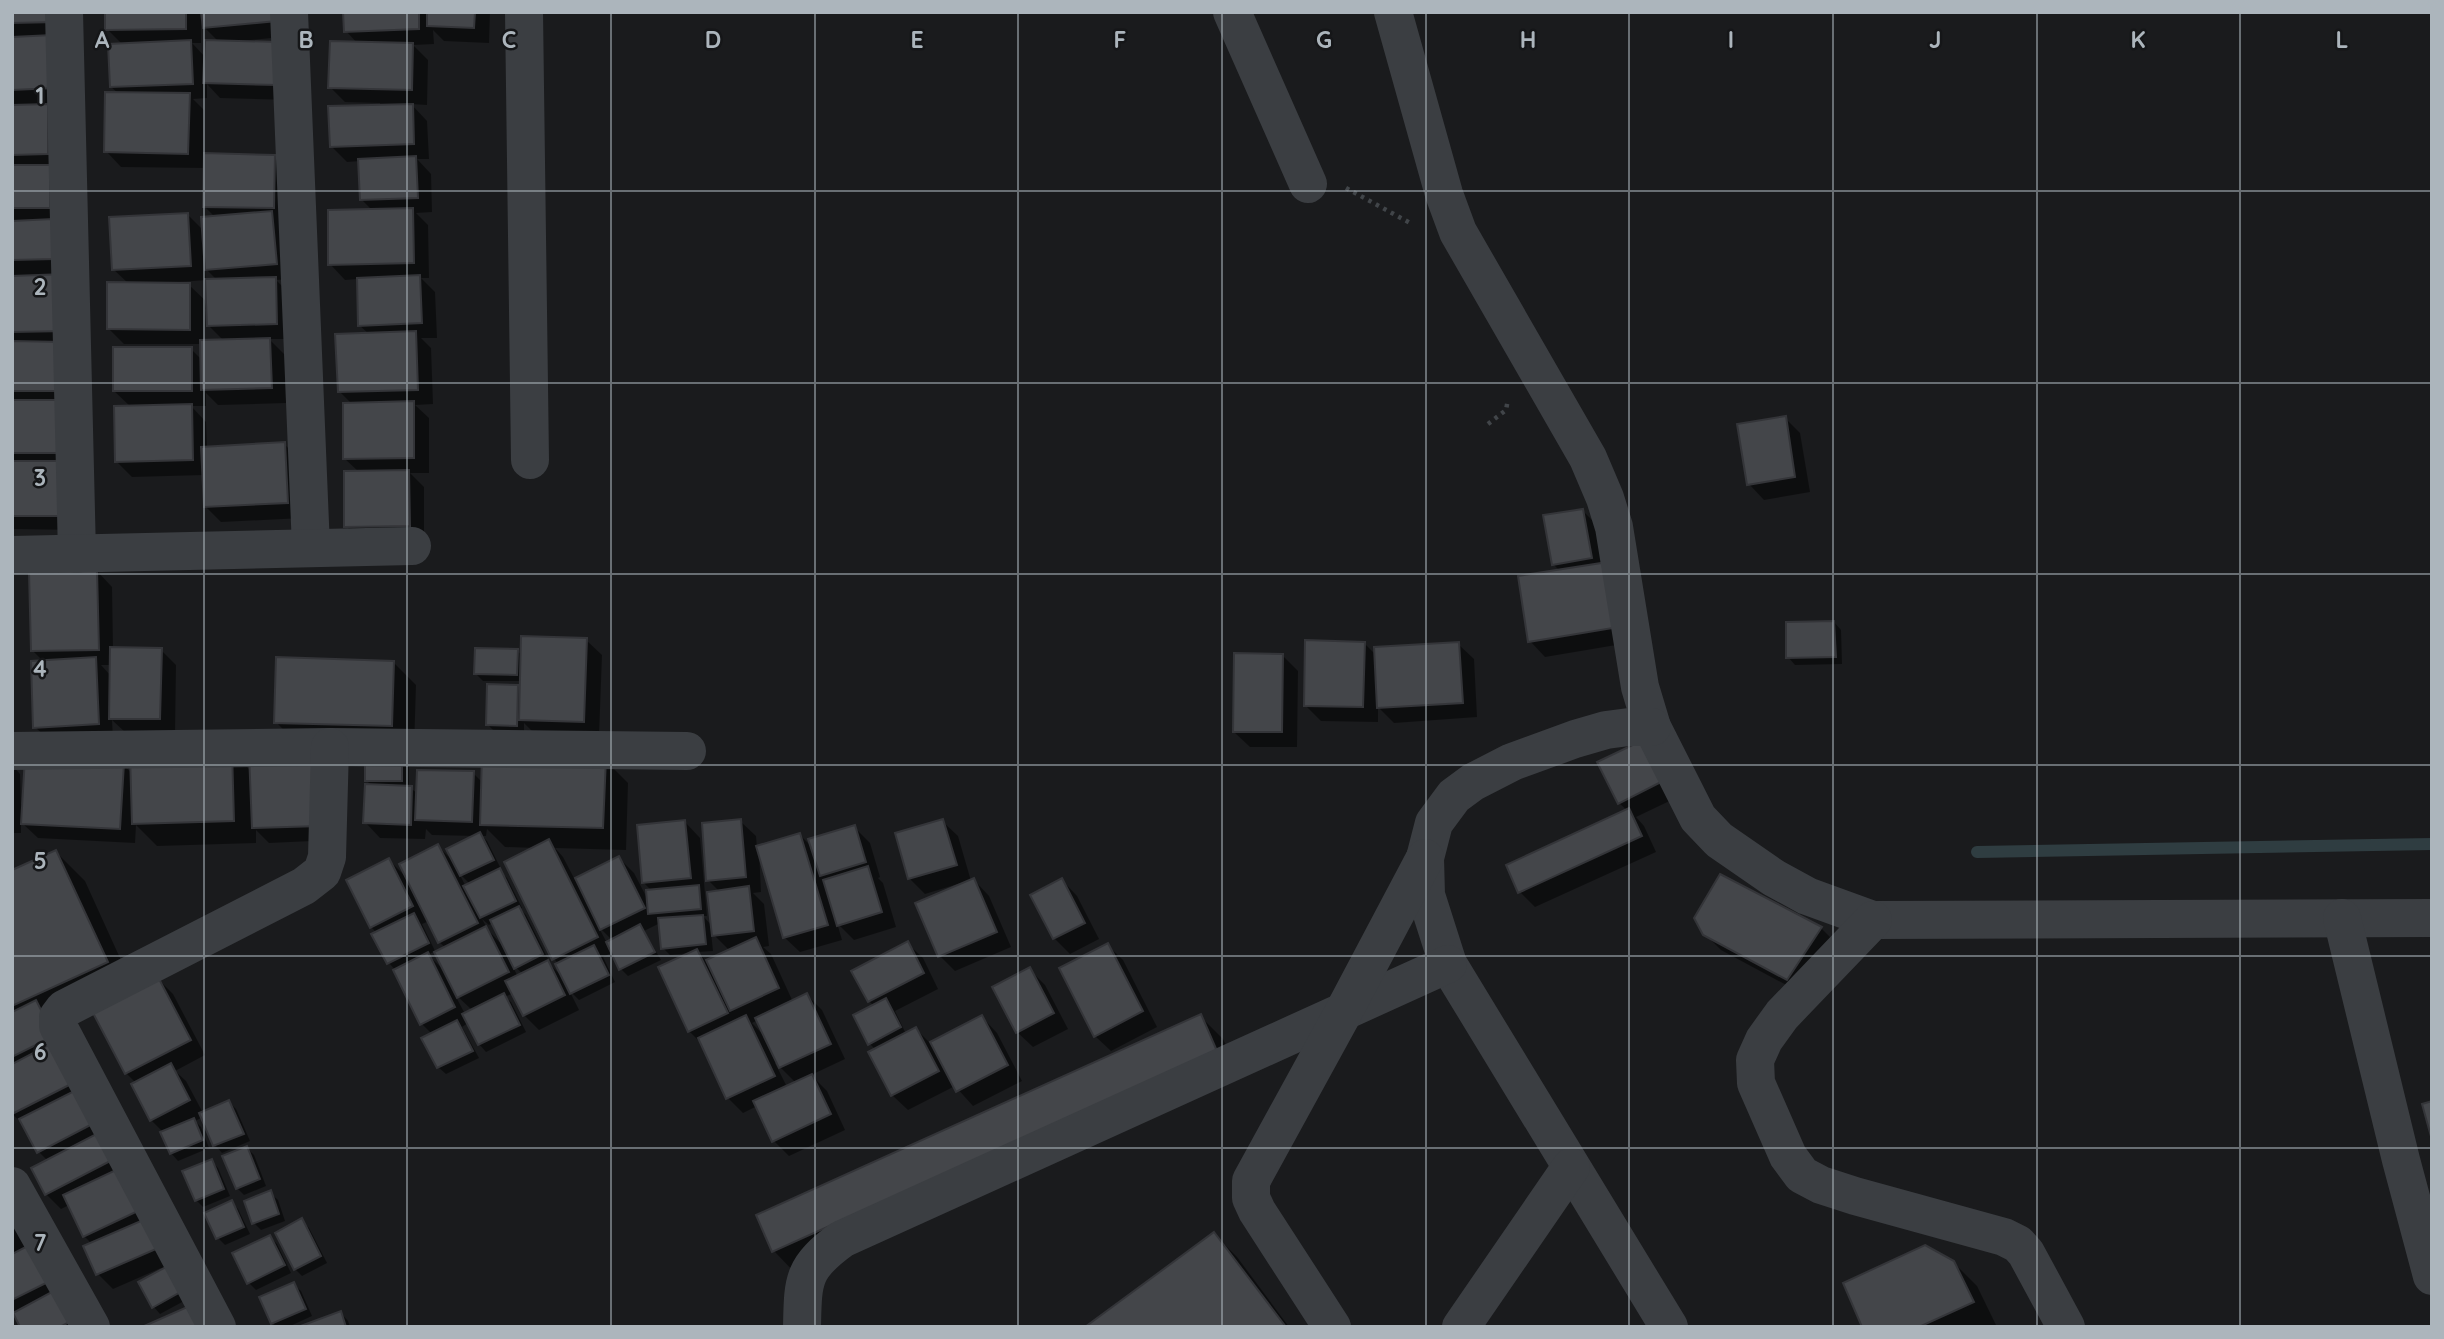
<svg xmlns="http://www.w3.org/2000/svg" width="2444" height="1339" font-family="Quicksand,sans-serif">
  <style>
    .shadow { fill: #0007; fill-rule: evenodd }
    .lines { fill: none; stroke-linecap: round; stroke-linejoin: round }
    .stream { stroke: #2f3d41; stroke-width: 12 }
    .building { fill: #44464a; stroke: #343539; stroke-width: 2 }
    .path { stroke: #414549; stroke-width: 4.5; stroke-dasharray: 3.5 5; stroke-linecap: butt }
    .minor { stroke: #3b3e42; stroke-width: 38 }
    .grid { fill: none; stroke: #acb5bc; stroke-width: 2; stroke-opacity: 0.55 }
    .grid-label { font-size: 23px; text-anchor: middle; font-weight: bold; fill: #acb5bc; stroke: #151618; stroke-width: 5; stroke-linejoin: round; paint-order: stroke }
  </style>
  <rect width="100%" height="100%" fill="#1a1b1d"/>
  <!-- shadow -->
  <g class="shadow">
    <path d="M12,12H70L69,102L45,104L62,122L81,530L12,529Z"/>
    <path d="M107,12H300L302,35L240,41L292,100L220,98L207,84V98L193,99L204,110L203,155L274,156L290,172L291,279L276,280L290,294L292,339H269L285,355L286,403L218,405L206,393V406H191L206,422L207,448L284,444L300,459L303,518L221,522L206,507L204,475L132,477L117,462L132,408L114,391L191,349L202,360V344H124L109,329L129,284L113,269L188,215L204,231L215,217L204,206L205,168L121,167L106,151L119,94L111,87L123,45L107,29ZM201,19H203L204,27L219,42L206,58L192,43H201ZM205,268L218,281L208,303L189,285H180V282L206,280ZM205,309H208V325L224,341L204,342Z"/>
    <path d="M345,12H490L489,43L444,41L433,30L434,44L413,45L428,60L427,105L411,104L427,121L429,159H417L431,174L432,212L416,213L428,225L429,278H421L435,292L437,338H421L431,348L433,404L415,405L429,418V473H410L424,487V540L361,541L346,526L359,472L345,459L352,404L339,391L369,334L359,325L358,279L345,280L330,264L373,211L361,199L360,161L347,162L331,146L380,106V103L345,102L330,87L358,44L346,31Z"/>
    <path d="M1785,418L1800,433L1810,492L1764,500L1749,484Z"/>
    <path d="M1583,511L1598,526L1634,642L1545,657L1530,641L1560,571L1553,564Z"/>
    <path d="M97,571L112,587L113,649L161,650L176,665L175,734L126,733L112,720L113,739L51,742L35,727L44,662L33,651ZM101,665H112L111,676Z"/>
    <path d="M1834,622L1841,630L1842,664L1795,665L1788,657Z"/>
    <path d="M586,640L602,655L599,736L536,735L524,723V732H495L487,724L518,686L522,690V681H483L475,673L517,651L523,656Z"/>
    <path d="M1364,643L1376,655L1458,644L1474,659L1477,717L1394,723L1378,707V722L1321,721L1306,706Z"/>
    <path d="M1283,656L1298,671L1297,747H1250L1234,732Z"/>
    <path d="M393,662L416,685L414,748L298,745L276,722Z"/>
    <path d="M1645,741L1680,796L1636,817L1644,826L1656,852L1535,907L1520,892L1628,811L1619,803Z"/>
    <path d="M232,752L252,772L334,840L269,843L256,830V843L157,846L136,825L135,843L38,838L21,822V833H12V765L20,774L21,804H24L123,765L133,774Z"/>
    <path d="M409,760V787L417,793L473,773L483,783L605,760L628,783L626,850L555,848L563,857L575,880L619,858L634,873L649,902L652,891L643,882L685,822L700,838L707,916H703L713,927L720,892L708,880L740,821L756,836L757,848L800,835L813,848L854,827L870,843L880,877L878,878L883,883L896,927L854,940L837,923L842,940L800,952L784,937L759,850L761,892L753,893L764,904L769,946L763,947L771,954L793,1002L807,995L822,1010L845,1059L811,1075L827,1091L845,1130L789,1156L774,1141L757,1106L743,1113L728,1098L703,1045L689,1031L690,953L670,955L663,948L660,923L644,931L661,960L628,976L621,969L613,952L603,957L615,982L579,1000L569,990L579,1010L539,1030L524,1015L513,993L505,997L511,1002L526,1032L486,1052L479,1044L468,1023L462,1027L479,1058L446,1074L438,1067L432,1034L422,1024L396,971L389,963L374,935L377,933L371,927L389,860L407,878L438,846L453,861L476,836L432,835L426,829L425,839L380,838L365,822L372,786L366,780ZM487,829L505,847L536,848L554,959L559,964L564,979L548,962L549,961L526,915L520,909L522,908L507,878L498,869L500,867L487,841L482,836H486ZM460,875H461L471,885L466,887ZM482,919L489,925L493,922L505,948L488,930ZM429,921L439,942L446,948L436,953L422,924ZM599,928H600L612,940L607,943ZM711,932L730,951L707,962L698,952L713,951ZM435,951L445,971L428,955ZM511,963L523,974L518,977ZM455,995H456L472,1010L465,1014ZM758,1020L766,1038L752,1023ZM775,1063H776L796,1083L787,1087Z"/>
    <path d="M942,821L958,836L971,881L974,880L989,896L1011,947L955,971L940,956L961,883L925,894L910,879L897,834Z"/>
    <path d="M56,852L85,881L135,991L158,979L173,994L205,1055L175,1071L186,1081L203,1113L229,1102L236,1109L250,1141L222,1153L215,1145L203,1117L195,1121L201,1127L209,1148L178,1161L171,1153L164,1133L151,1120L133,1085L136,1083L126,1073L94,1011L56,1028L197,1294L160,1314L153,1306L161,1268L113,1289L98,1274L92,1244L84,1236L69,1205L61,1209L46,1194L48,1161L39,1152L26,1127L12,1114V872Z"/>
    <path d="M1062,880L1077,896L1099,939L1070,954L1054,938Z"/>
    <path d="M1821,928L1836,943L1803,994L1721,950L1705,934Z"/>
    <path d="M907,943L923,958L938,989L895,1011L906,1034L916,1029L931,1044L982,1017L997,1033L1022,1081L973,1106L955,1086L908,1110L892,1095L876,1050L870,1044L874,1006L869,1001Z"/>
    <path d="M1107,945L1123,960L1157,1027L1111,1051L1095,1036Z"/>
    <path d="M1030,970L1045,985L1068,1029L1033,1047L1017,1032Z"/>
    <path d="M1200,1016L1223,1039L1239,1074L796,1274L774,1251Z"/>
    <path d="M247,1148L254,1155L266,1186L244,1195L237,1188Z"/>
    <path d="M211,1161L218,1168L230,1196L203,1207L196,1200Z"/>
    <path d="M12,1189L85,1327H22L12,1315Z"/>
    <path d="M270,1193L278,1200L285,1221L261,1230L254,1223Z"/>
    <path d="M231,1202L238,1209L250,1234L225,1245L218,1238Z"/>
    <path d="M302,1221L309,1228L327,1263L302,1276L295,1269Z"/>
    <path d="M1214,1234L1237,1257L1289,1327H1088Z"/>
    <path d="M270,1237L277,1244L291,1273L256,1290L249,1283Z"/>
    <path d="M1953,1262L1977,1286L1996,1325L1992,1327H1863Z"/>
    <path d="M293,1284L301,1291L312,1316L288,1327H276L273,1323Z"/>
    <path d="M341,1313L348,1321L350,1327H304Z"/>
  </g>
  <g class="lines">
    <!-- stream -->
    <path class="stream" d="M1977,852L2432,844"/>
  </g>
  <!-- building -->
  <g class="building">
    <path d="M12,12H55L56,22L12,23Z"/>
    <path d="M105,12H186V29L105,30Z"/>
    <path d="M201,12H286L287,20L203,28Z"/>
    <path d="M343,12H419V29L344,32Z"/>
    <path d="M427,12H475L474,28L427,26Z"/>
    <path d="M52,35L55,88L12,90V37Z"/>
    <path d="M191,40L193,84L110,87L108,44Z"/>
    <path d="M205,40L279,42L277,85L203,83Z"/>
    <path d="M330,41L413,43L412,90L328,88Z"/>
    <path d="M105,92L190,93L188,154L104,152Z"/>
    <path d="M48,104V154L12,155V105Z"/>
    <path d="M413,104L414,144L330,147L328,106Z"/>
    <path d="M204,153L275,155L274,208L203,207Z"/>
    <path d="M416,156L418,198L360,200L358,159Z"/>
    <rect x="12" y="165" width="38" height="43"/>
    <path d="M413,208L414,263L328,265V210Z"/>
    <path d="M272,211L277,264L205,270L201,217Z"/>
    <path d="M188,213L191,266L112,270L109,217Z"/>
    <path d="M53,219L54,259L12,260V221Z"/>
    <path d="M65,274L67,331L12,332V276Z"/>
    <path d="M420,275L422,323L358,326L357,278Z"/>
    <path d="M276,277L277,324L207,326L205,279Z"/>
    <path d="M107,282L190,283V330L107,329Z"/>
    <path d="M416,331L418,390L338,392L335,334Z"/>
    <path d="M270,338L272,388L201,390L200,340Z"/>
    <path d="M12,341L63,342V391H12Z"/>
    <rect x="113" y="347" width="79" height="44"/>
    <path d="M12,400H60L59,453H12Z"/>
    <path d="M414,401V458L343,459V403Z"/>
    <path d="M192,404L193,460L115,462L114,406Z"/>
    <path d="M1786,416L1795,477L1747,485L1737,424Z"/>
    <path d="M285,442L288,503L204,507L201,447Z"/>
    <rect x="12" y="461" width="54" height="55"/>
    <path d="M409,470L410,526L344,527V471Z"/>
    <path d="M1583,509L1592,558L1552,565L1543,515Z"/>
    <path d="M1608,562L1619,627L1528,642L1518,576Z"/>
    <path d="M97,570L99,650L31,651L29,572Z"/>
    <path d="M1834,621L1836,657L1786,658V622Z"/>
    <path d="M521,636L587,638L584,722L519,720Z"/>
    <path d="M1305,640L1365,642L1363,707L1304,706Z"/>
    <path d="M1459,642L1463,703L1377,708L1374,647Z"/>
    <path d="M110,647L162,648L160,719H109Z"/>
    <path d="M475,648L518,649L517,675L474,674Z"/>
    <path d="M1234,653L1283,654L1282,732H1233Z"/>
    <path d="M96,657L99,724L33,728L31,661Z"/>
    <path d="M276,657L394,661L392,726L274,723Z"/>
    <path d="M487,684L518,685L517,726L486,725Z"/>
    <path d="M1645,739L1665,780L1618,804L1597,762Z"/>
    <path d="M232,750L234,821L132,824L130,754Z"/>
    <path d="M318,751L320,826L252,828L249,753Z"/>
    <rect x="365" y="751" width="37" height="30"/>
    <path d="M482,755L606,758L603,828L480,825Z"/>
    <path d="M25,757L124,763L120,829L21,824Z"/>
    <path d="M417,770L474,771L472,822L415,820Z"/>
    <path d="M365,784L412,786L411,825L363,823Z"/>
    <path d="M1629,808L1642,836L1518,893L1506,865Z"/>
    <path d="M741,819L746,877L706,881L702,823Z"/>
    <path d="M943,819L957,865L908,879L895,833Z"/>
    <path d="M685,820L691,878L642,883L637,825Z"/>
    <path d="M855,825L866,862L820,876L808,839Z"/>
    <path d="M480,832L494,860L460,876L446,849Z"/>
    <path d="M800,833L828,925L783,938L756,846Z"/>
    <path d="M549,839L598,937L552,960L504,862Z"/>
    <path d="M438,844L478,923L438,943L399,864Z"/>
    <path d="M56,850L108,962L12,1006V870Z"/>
    <path d="M619,856L645,908L600,930L575,878Z"/>
    <path d="M389,858L413,906L370,928L346,880Z"/>
    <path d="M868,866L882,912L837,926L823,880Z"/>
    <path d="M500,868L516,901L480,918L463,886Z"/>
    <path d="M1720,874L1822,927L1787,980L1703,935L1694,918Z"/>
    <path d="M974,878L997,932L938,957L915,903Z"/>
    <path d="M1062,878L1085,923L1053,939L1030,895Z"/>
    <path d="M699,885L701,909L648,914L646,890Z"/>
    <path d="M749,886L754,931L712,936L707,892Z"/>
    <path d="M519,906L543,954L514,969L490,920Z"/>
    <path d="M414,913L429,943L387,964L371,934Z"/>
    <path d="M703,915L706,944L661,949L658,918Z"/>
    <path d="M640,924L655,952L619,970L606,942Z"/>
    <path d="M486,926L509,972L457,998L434,952Z"/>
    <path d="M756,937L779,988L730,1011L706,960Z"/>
    <path d="M908,941L924,973L868,1002L851,971Z"/>
    <path d="M1108,943L1143,1011L1094,1037L1059,968Z"/>
    <path d="M594,945L609,975L570,994L555,964Z"/>
    <path d="M697,949L728,1013L688,1032L658,967Z"/>
    <path d="M428,952L455,1007L420,1025L393,970Z"/>
    <path d="M548,960L565,995L523,1016L505,981Z"/>
    <path d="M1030,967L1054,1013L1016,1033L992,987Z"/>
    <path d="M158,977L191,1040L125,1074L92,1011Z"/>
    <path d="M504,993L520,1025L478,1045L462,1014Z"/>
    <path d="M807,993L831,1044L779,1068L755,1018Z"/>
    <path d="M886,998L901,1027L868,1045L853,1015Z"/>
    <path d="M36,1000L54,1036L12,1057V1012Z"/>
    <path d="M1201,1014L1217,1051L772,1252L756,1215Z"/>
    <path d="M746,1015L775,1076L726,1099L698,1038Z"/>
    <path d="M982,1015L1008,1065L956,1092L930,1042Z"/>
    <path d="M457,1020L473,1051L437,1068L421,1038Z"/>
    <path d="M916,1027L939,1071L891,1096L868,1052Z"/>
    <path d="M58,1040L79,1080L12,1114V1064Z"/>
    <path d="M171,1063L190,1100L150,1121L131,1084Z"/>
    <path d="M812,1074L831,1114L772,1142L753,1101Z"/>
    <path d="M82,1087L100,1120L37,1153L19,1119Z"/>
    <path d="M229,1100L244,1134L213,1146L199,1113Z"/>
    <path d="M2432,1101V1140L2422,1104Z"/>
    <path d="M194,1118L203,1140L170,1154L160,1132Z"/>
    <path d="M104,1130L118,1157L45,1195L31,1168Z"/>
    <path d="M247,1146L260,1179L236,1189L222,1156Z"/>
    <path d="M212,1159L224,1189L195,1201L182,1171Z"/>
    <path d="M120,1168L140,1210L83,1237L63,1195Z"/>
    <path d="M271,1190L279,1214L252,1224L244,1201Z"/>
    <path d="M232,1200L244,1227L216,1239L204,1213Z"/>
    <path d="M150,1217L163,1246L96,1275L83,1246Z"/>
    <path d="M302,1218L321,1256L294,1270L275,1233Z"/>
    <path d="M1214,1232L1286,1327H1085Z"/>
    <path d="M270,1235L285,1265L247,1284L232,1253Z"/>
    <path d="M39,1240L58,1277L12,1300V1254Z"/>
    <path d="M1925,1245L1954,1261L1974,1302L1919,1327H1862L1843,1283Z"/>
    <path d="M177,1261L191,1286L152,1308L138,1282Z"/>
    <path d="M294,1282L306,1309L271,1324L259,1297Z"/>
    <path d="M59,1288L75,1319L60,1327H20L13,1313Z"/>
    <path d="M203,1300L214,1327H142Z"/>
    <path d="M341,1311L346,1327H298Z"/>
  </g>
  <g class="lines">
    <!-- path -->
    <g class="path">
      <path d="M1346,188L1412,224"/>
      <path d="M1488,424L1506,410L1508,399"/>
    </g>
    <!-- minor -->
    <g class="minor">
      <path d="M64,12L77,554"/>
      <path d="M289,12L311,548"/>
      <path d="M524,12L530,460"/>
      <path d="M1232,12L1308,184"/>
      <path d="M1393,12L1444,194L1458,232L1588,458L1605,498L1614,527L1640,687L1652,727L1698,818L1719,840L1774,878L1807,896L1873,920L2432,918"/>
      <path d="M12,555L412,546"/>
      <path d="M1652,727H1629L1606,730L1575,739L1512,762L1473,782L1454,796L1434,823L1425,858L1426,895L1448,964L1669,1327"/>
      <path d="M12,751L330,747L687,751"/>
      <path d="M2342,918L2401,1160L2432,1276"/>
      <path d="M1873,920L1782,1015L1764,1040L1755,1060L1756,1083L1788,1156L1802,1175L1821,1185L1855,1196L2004,1237L2018,1244L2026,1253L2066,1327"/>
      <path d="M12,1186L91,1327"/>
      <path d="M217,1327L58,1026V1017L64,1009L304,886L322,872L327,857L330,747"/>
      <path d="M802,1327C803,1280 802,1268 842,1239L1448,964"/>
      <path d="M1332,1327L1257,1211L1251,1198V1181L1343,1013L1425,858"/>
      <path d="M1461,1327L1571,1167"/>
    </g>
  </g>
  <!-- grid -->
  <path class="grid" d="M204,12V1327M407,12V1327M611,12V1327M815,12V1327M1018,12V1327M1222,12V1327M1426,12V1327M1629,12V1327M1833,12V1327M2037,12V1327M2240,12V1327M12,191H2432M12,383H2432M12,574H2432M12,765H2432M12,956H2432M12,1148H2432"/>
  <g class="grid-label">
    <text x="102" y="48">A</text>
    <text x="306" y="48">B</text>
    <text x="509" y="48">C</text>
    <text x="713" y="48">D</text>
    <text x="917" y="48">E</text>
    <text x="1120" y="48">F</text>
    <text x="1324" y="48">G</text>
    <text x="1528" y="48">H</text>
    <text x="1731" y="48">I</text>
    <text x="1935" y="48">J</text>
    <text x="2138" y="48">K</text>
    <text x="2342" y="48">L</text>
    <text x="40" y="104">1</text>
    <text x="40" y="295">2</text>
    <text x="40" y="486">3</text>
    <text x="40" y="677">4</text>
    <text x="40" y="869">5</text>
    <text x="40" y="1060">6</text>
    <text x="40" y="1251">7</text>
  </g>
  <!-- border -->
  <rect width="2444" height="1339" fill="none" stroke="#acb5bc" stroke-width="28"/>
</svg>
